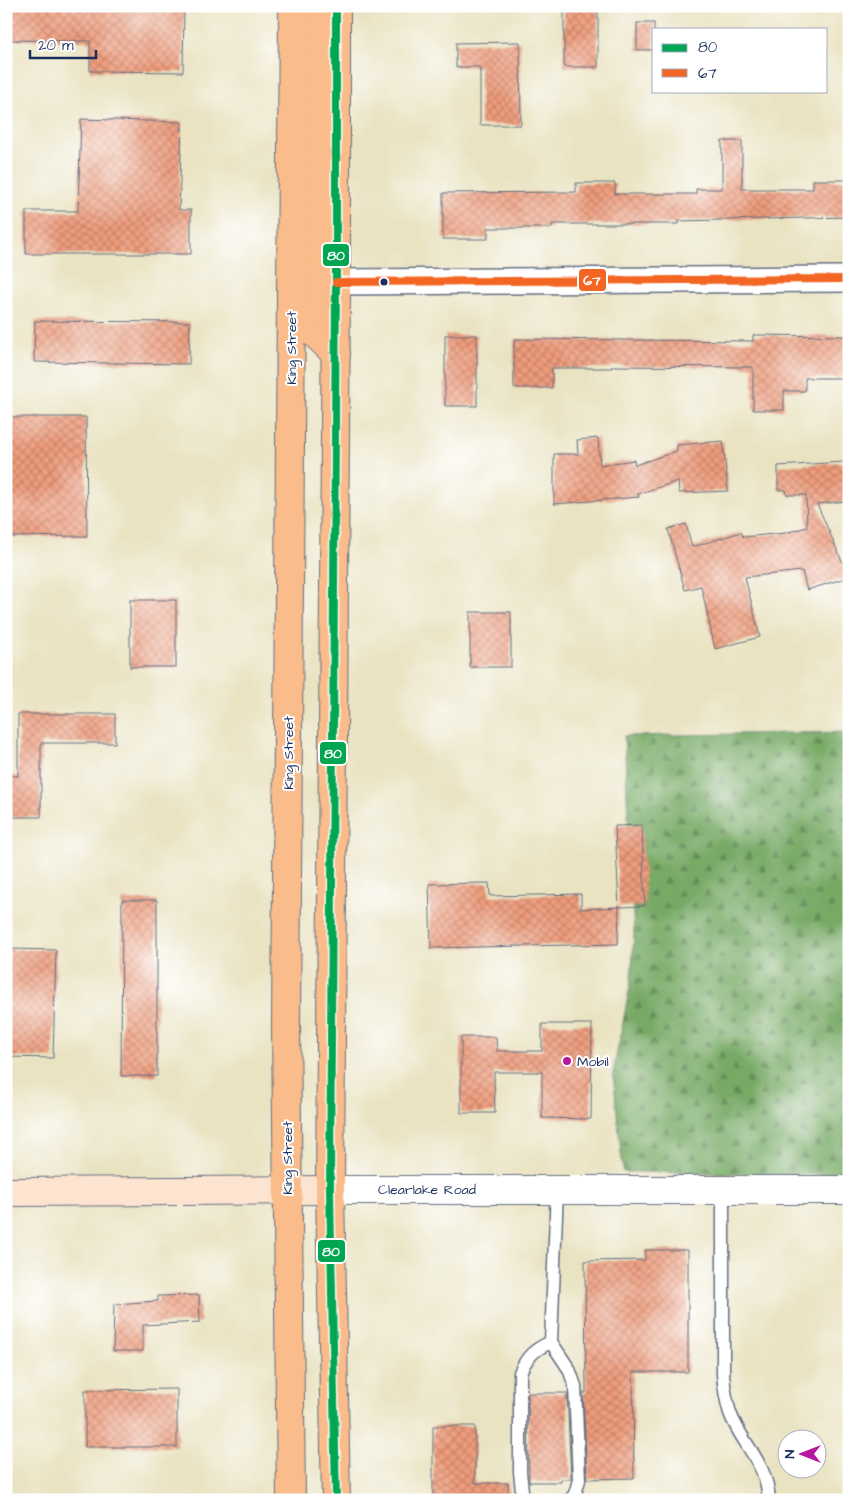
<svg xmlns="http://www.w3.org/2000/svg" width="855" height="1506" font-family="'Architects Daughter',sans-serif">
  <style>
    .forest { fill: url(#forest-firs); stroke: #4a6c62 }
    .building { fill: url(#building-cross-hatch) }
    .lines { fill: none; stroke-linecap: round; stroke-linejoin: round }
    .service-casing { stroke: #636e81; stroke-width: 15 }
    .minor-casing { stroke: #636e81; stroke-width: 28 }
    .tertiary-casing { stroke: #636e81; stroke-width: 30 }
    .secondary-casing { stroke: #636e81; stroke-width: 30 }
    .primary-casing { stroke: #636e81; stroke-width: 30 }
    .service { stroke: #fff; stroke-width: 12 }
    .minor { stroke: #fff; stroke-width: 25 }
    .tertiary { stroke: #fff; stroke-width: 28 }
    .secondary { stroke: #fde4d0; stroke-width: 28 }
    .primary { stroke: #f9bc8a; stroke-width: 28 }
    .bus-1-casing { stroke: #fff; stroke-width: 11 }
    .bus-2-casing { stroke: #fff; stroke-width: 11 }
    .bus-1 { stroke: #00a651; stroke-width: 8 }
    .bus-2 { stroke: #f26522; stroke-width: 8 }
    .bus-dot { fill: #1b2f5e; stroke: #fff; stroke-width: 2 }
    .poi-dot { fill: #b5179e; stroke: #fff; stroke-width: 2 }
    .labels { text-anchor: middle; stroke-width: 4; stroke-linejoin: round; paint-order: stroke }
    .street-label { font-size: 14px; fill: #1b2f5e; stroke: #fff }
    .poi-label { font-size: 14px; fill: #1b2f5e; stroke: #fff; text-anchor: start }
    .line-badge { stroke: #fff; stroke-width: 2 }
    .badge-label { font-size: 14px; text-anchor: middle; font-weight: bold; fill: #fff }
  </style>
  <defs>
    <pattern id="forest-firs" width="22" height="20" patternUnits="userSpaceOnUse" patternTransform="scale(1.25)"><rect width="22" height="20" fill="#78aa66"/><path d="M5 1l3.5 6h-7zM16 11l3.5 6h-7z" fill="#628b57"/></pattern>
    <pattern id="building-cross-hatch" width="8" height="8" patternUnits="userSpaceOnUse" patternTransform="scale(1.25)"><rect width="8" height="8" fill="#f09d7c"/><path d="M0 0l8 8M0 8l8-8" fill="none" stroke="#c28069"/></pattern>
  </defs>
  <rect width="100%" height="100%" fill="#fff"/>
  <filter id="ink" filterUnits="userSpaceOnUse"><feTurbulence type="fractalNoise" baseFrequency=".02" numOctaves="2"/><feDisplacementMap in="SourceGraphic" scale="10" xChannelSelector="R" yChannelSelector="G"/><feConvolveMatrix kernelMatrix="1 2 1 2 8 2 1 2 1" color-interpolation-filters="sRGB"/></filter>
  <filter id="wash" filterUnits="userSpaceOnUse"><feTurbulence type="fractalNoise" baseFrequency=".0096" numOctaves="4" result="noise"/><feDisplacementMap in="SourceGraphic" scale="20" xChannelSelector="R" yChannelSelector="G"/><feGaussianBlur stdDeviation="1.12" result="paint"/><feColorMatrix in="noise" values="0 0 0 0 0 0 0 0 0 0 0 0 0 0 0 0 0 1.4 0 .05"/><feComposite in="paint" operator="in"/></filter>
  <g filter="url(#wash)">
    <rect width="100%" height="100%" fill="#eae3c2"/>
    <!-- forest -->
    <path class="forest" d="M849,732V1175L623,1172L613,1073L631,981L634,935L624,736Z"/>
    <g id="blocks">
      <!-- building -->
      <g class="building">
        <path d="M6,6H184L183,72L90,71V41L6,40Z"/>
        <rect x="564" y="6" width="34" height="61"/>
        <rect x="637" y="23" width="17" height="27"/>
        <path d="M520,42L521,125H480V67H456V43Z"/>
        <path d="M81,119L182,122L179,210H191V254H26V211H78Z"/>
        <path d="M722,141H742V189H813V180H849V217L678,221V224H552V228H488V239H443V193L576,192V183H615V194H696V189H722Z"/>
        <path d="M35,321L190,322L189,364L34,362Z"/>
        <rect x="445" y="335" width="32" height="71"/>
        <path d="M753,335L849,336V378H805V391H784V410H753V367L612,366V368H552V388H514V339L753,341Z"/>
        <path d="M6,417H86L87,536L6,537Z"/>
        <path d="M598,438L600,465L634,460L635,465L677,451V445L723,441L728,491L679,493L678,481L638,494L639,497L554,504V454H578L577,440Z"/>
        <path d="M844,462L848,501L817,504L849,577L807,590L802,571L745,577L760,637L715,649L701,586L685,590L668,529L686,524L692,547L741,532L743,537L785,533L807,527L806,495H787L786,490H778V466Z"/>
        <rect x="130" y="600" width="46" height="67"/>
        <rect x="470" y="612" width="41" height="55"/>
        <path d="M18,714H115V743H41V817H6V776H18Z"/>
        <path d="M642,825L645,906L619,907L615,826Z"/>
        <path d="M489,883L490,896L581,894V909L619,907L618,944L431,948L429,884Z"/>
        <path d="M122,900H157V1076H121Z"/>
        <path d="M9,949L56,950L53,1058L7,1057Z"/>
        <path d="M542,1024H592L591,1119L542,1118V1072H494L495,1113H461V1037H496L497,1051H542Z"/>
        <path d="M645,1250H688V1372H633L634,1478L587,1479L583,1393H586L585,1261L645,1260Z"/>
        <path d="M199,1295L200,1322L143,1325V1351H113L114,1304L158,1301V1296Z"/>
        <path d="M177,1389V1447H85V1390Z"/>
        <path d="M528,1393H567L571,1479H561V1482H529Z"/>
        <path d="M433,1426H475V1483H508V1500H433Z"/>
      </g>
    </g>
  </g>
  <g filter="url(#ink)">
    <use href="#blocks" fill-opacity="0" stroke="#636e81" stroke-width="1"/>
    <g class="lines">
      <!-- service casing -->
      <g class="service-casing">
        <g id="service">
          <path d="M557,1189L551,1342L569,1369L575,1386L579,1480L575,1494L570,1500"/>
          <path d="M723,1190V1374C724,1387 726,1400 730,1413C742,1445 767,1462 769,1500"/>
          <path d="M523,1500L520,1472V1373C526,1357 535,1349 551,1342"/>
        </g>
      </g>
      <!-- minor casing -->
      <g class="minor-casing">
        <path id="minor" d="M336,282L849,279"/>
      </g>
      <!-- tertiary casing -->
      <g class="tertiary-casing">
        <path id="tertiary" d="M330,1190H849"/>
      </g>
      <!-- secondary casing -->
      <g class="secondary-casing">
        <path id="secondary" d="M6,1192L330,1190"/>
      </g>
      <!-- primary casing -->
      <g class="primary-casing">
        <g id="primary">
          <path d="M315,6L314,333L336,354"/>
          <path d="M336,6V282L330,1190L336,1500"/>
          <path d="M291,1500L286,1026L293,6"/>
        </g>
      </g>
      <!-- service -->
      <use href="#service" class="service"/>
      <!-- minor -->
      <use href="#minor" class="minor"/>
      <!-- tertiary -->
      <use href="#tertiary" class="tertiary"/>
      <!-- secondary -->
      <use href="#secondary" class="secondary"/>
      <!-- primary -->
      <use href="#primary" class="primary"/>
      <!-- bus-1 casing -->
      <g class="bus-1-casing">
        <path id="bus-1" d="M336,6V282L330,1190L336,1500"/>
      </g>
      <!-- bus-2 casing -->
      <g class="bus-2-casing">
        <path id="bus-2" d="M336,282L849,279"/>
      </g>
      <!-- bus-1 -->
      <use href="#bus-1" class="bus-1"/>
      <!-- bus-2 -->
      <use href="#bus-2" class="bus-2"/>
    </g>
  </g>
  <!-- markers -->
  <circle class="bus-dot" cx="384" cy="282" r="4.5"/>
  <circle class="poi-dot" cx="567" cy="1061" r="5"/>
  <g class="labels">
    <!-- street labels -->
    <g class="street-label">
      <text transform="translate(291 348) rotate(-90)" y="5">King Street</text>
      <text transform="translate(288 753) rotate(-90)" y="5">King Street</text>
      <text transform="translate(287 1158) rotate(-90)" y="5">King Street</text>
      <text x="427" y="1194">Clearlake Road</text>
    </g>
    <!-- poi labels -->
    <g class="poi-label">
      <text x="577" y="1066">Mobil</text>
    </g>
  </g>
  <g class="line-badge">
    <rect x="322" y="243" width="28" height="24" rx="5" fill="#00a651"/>
    <rect x="578" y="268" width="29" height="24" rx="5" fill="#f26522"/>
    <rect x="319" y="741" width="28" height="24" rx="5" fill="#00a651"/>
    <rect x="317" y="1239" width="29" height="24" rx="5" fill="#00a651"/>
  </g>
  <g class="badge-label">
    <text x="336" y="260">80</text>
    <text x="592" y="285">67</text>
    <text x="333" y="758">80</text>
    <text x="331" y="1256">80</text>
  </g>
  <!-- margin -->
  <rect width="855" height="1506" fill="none" stroke="#fff" stroke-width="25"/>
  <!-- legend -->
  <rect x="652" y="28" width="175" height="65" fill="#ffffff" stroke="#a4acbf"/>
  <rect x="662" y="44" width="25" height="8" fill="#00a651" stroke="#a4acbf"/>
  <text x="698" y="52" font-size="15" fill="#1b2f5e">80</text>
  <rect x="662" y="69" width="25" height="8" fill="#f26522" stroke="#a4acbf"/>
  <text x="698" y="78" font-size="15" fill="#1b2f5e">67</text>
  <!-- north arrow -->
  <g transform="translate(802 1454) rotate(270)"><circle r="24" fill="#ffffff" stroke="#a4acbf"/>
  <path d="M0-4L9 19L0 12L-9 19Z" fill="#b5179e"/>
  <text y="-8" font-size="14" font-weight="bold" text-anchor="middle" fill="#1b2f5e">N</text>
  </g>
  <!-- scale -->
  <path d="M30 50v8h66v-8" fill="none" stroke="#1b2f5e" stroke-width="2.5"/>
  <text x="38" y="50" font-size="15" fill="#1b2f5e" stroke="#ffffff" stroke-width="4" paint-order="stroke">20 m</text>
</svg>
